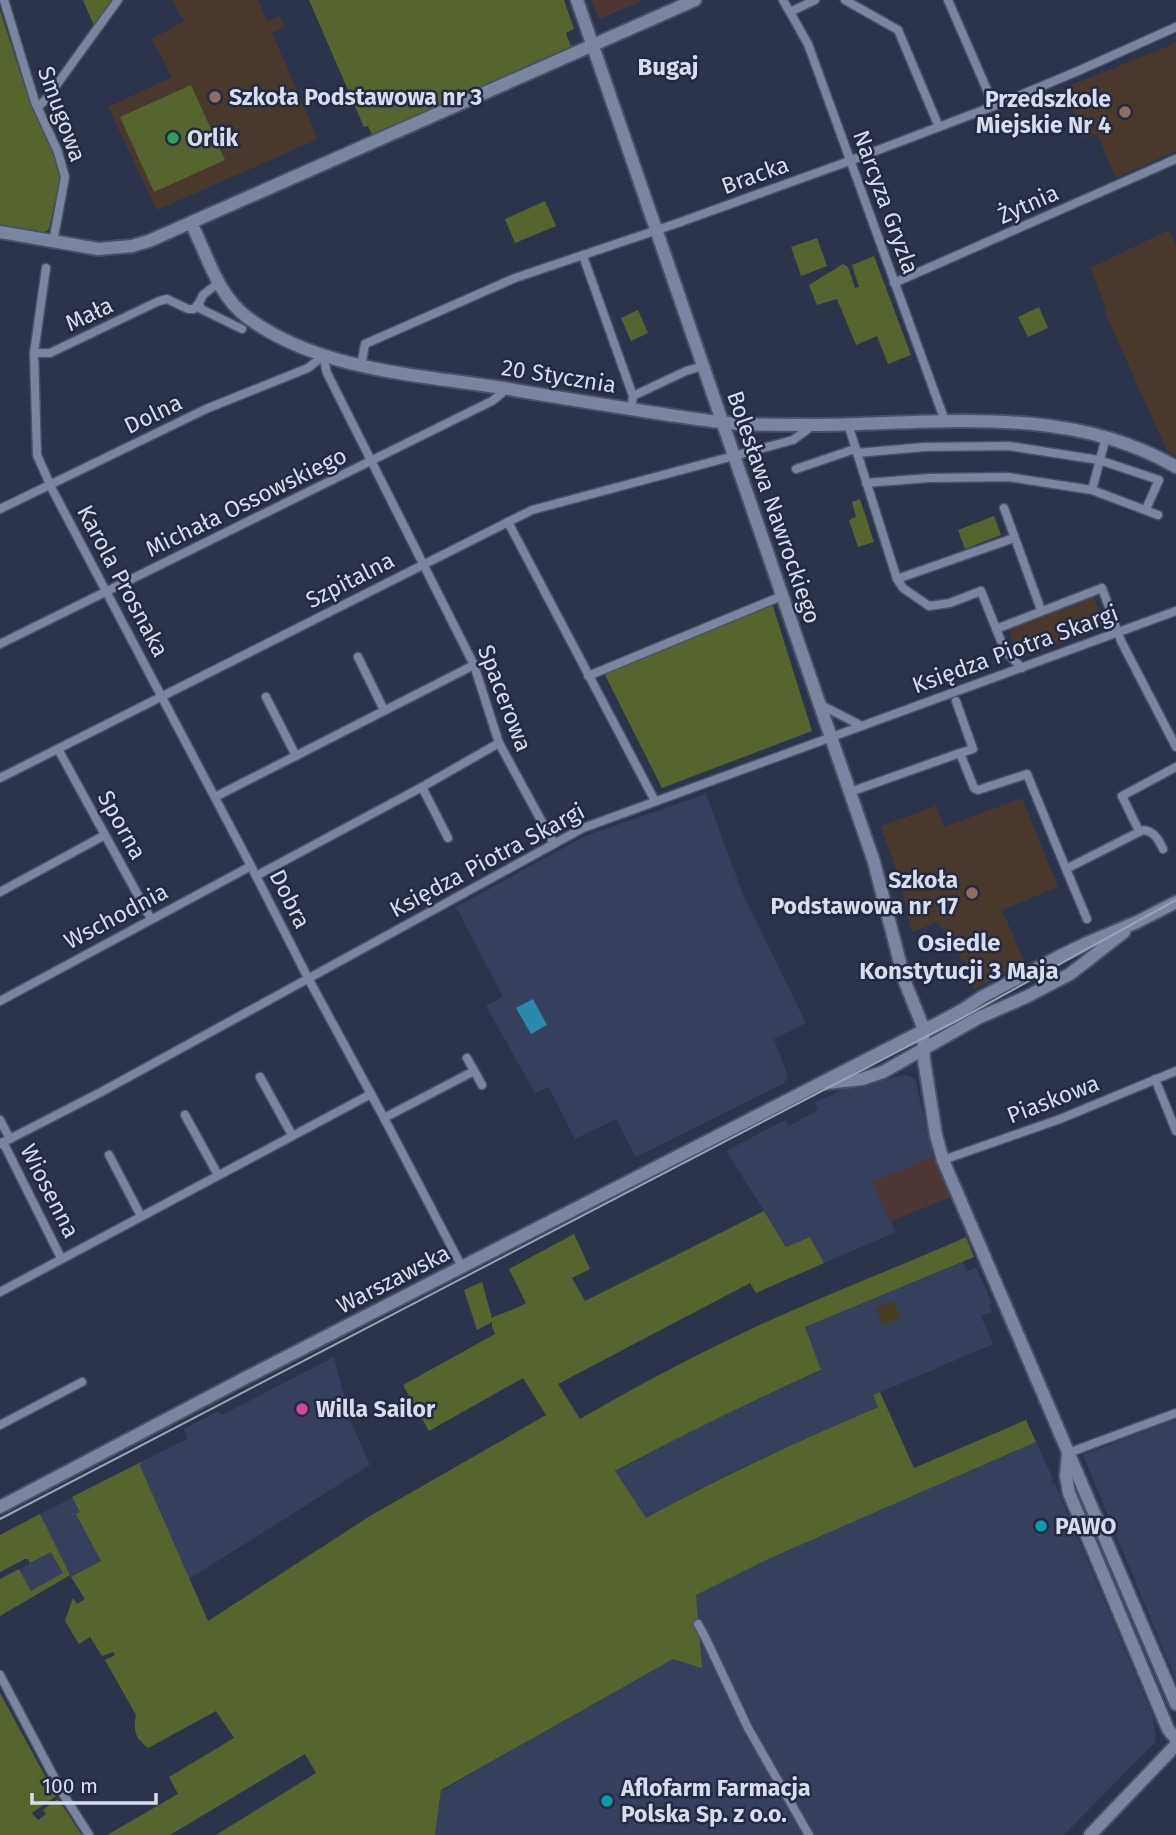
<svg xmlns="http://www.w3.org/2000/svg" width="1176" height="1835" font-family="'Fira Sans',sans-serif">
  <style>
    .commercial { fill: #4c3735 }
    .built { fill: #36405c }
    .education { fill: #49392d }
    .green { fill: #56652d }
    .sand { fill: #453d1c }
    .water { fill: #2a89ac }
    .lines { fill: none; stroke-linecap: round; stroke-linejoin: round }
    .street-casing { stroke: #4b5165; stroke-width: 11 }
    .secondary-casing { stroke: #4b5165; stroke-width: 16 }
    .street { stroke: #7b85a0; stroke-width: 8 }
    .secondary { stroke: #7b85a0; stroke-width: 12 }
    .tram { stroke: #9ba2b4; stroke-width: 2 }
    .education-dot { fill: #8d6e63; stroke: #232a41; stroke-width: 2.5 }
    .leisure-dot { fill: #2e9e5b; stroke: #232a41; stroke-width: 2.5 }
    .hotel-dot { fill: #d1479c; stroke: #232a41; stroke-width: 2.5 }
    .culture-dot { fill: #0f9aa8; stroke: #232a41; stroke-width: 2.5 }
    .labels { text-anchor: middle; stroke-width: 5; stroke-linejoin: round; paint-order: stroke }
    .poi-label { font-size: 23px; font-weight: bold; fill: #d7ddec; stroke: #232a41; text-anchor: start }
    .street-label { font-size: 23px; fill: #d7ddec; stroke: #232a41 }
    .neighbourhood-label { font-size: 24px; font-weight: bold; fill: #d7ddec; stroke: #232a41 }
  </style>
  <rect width="100%" height="100%" fill="#2c344c"/>
  <!-- commercial -->
  <g class="commercial">
    <path d="M591,0H644L599,19Z"/>
    <path d="M933,1156L951,1197L891,1221L872,1183Z"/>
  </g>
  <!-- built -->
  <g class="built">
    <path d="M706,794L742,892L806,1023L774,1039L788,1076L784,1083L636,1157L616,1119L575,1139L549,1087L535,1093L486,1006L503,997L456,907L585,836Z"/>
    <path d="M907,1075L915,1079L933,1156L872,1183L896,1232L824,1263L810,1237L787,1247L726,1151L785,1120L789,1126L814,1112L818,1110L815,1103L847,1087Z"/>
    <path d="M963,1262L967,1271L976,1267L992,1303L989,1305L992,1312L981,1316L993,1344L874,1395L879,1406L747,1465L705,1486L646,1519L615,1472L691,1431L771,1392L821,1371L804,1327Z"/>
    <path d="M334,1357L350,1420L370,1465L189,1579L140,1466L141,1462L187,1439L184,1429L219,1411L222,1415Z"/>
    <path d="M1176,1418V1680L1083,1455Z"/>
    <path d="M1036,1442L1053,1479L1051,1483L1055,1484L1153,1716L1156,1741L1064,1835H435L441,1791L673,1658L696,1595L766,1560Z"/>
    <path d="M86,1491L122,1559L76,1586L70,1575L34,1596L19,1569L57,1549L40,1514Z"/>
  </g>
  <!-- education -->
  <g class="education">
    <path d="M172,0H258L267,21L280,16L284,27L272,33L318,139L157,210L108,107L172,77L152,39L184,21Z"/>
    <path d="M1176,43V151L1116,178L1097,134L1086,138L1062,89Z"/>
    <path d="M1169,230L1176,246V456L1167,451L1105,312L1106,309L1090,268Z"/>
    <path d="M1093,594L1105,627L1019,659L1008,626Z"/>
    <path d="M1022,798L1058,887L1002,910L1025,963L974,989L969,979L971,974L938,922L912,932L900,882L881,826L936,806L944,827Z"/>
  </g>
  <!-- green -->
  <g class="green">
    <path d="M83,0H113L94,26Z"/>
    <path d="M309,0H564L574,29L566,33L571,47L372,135L368,126L364,127Z"/>
    <path d="M0,10L30,103L56,160L60,178L49,229L42,234L0,226Z"/>
    <path d="M191,85L225,160L154,192L120,117Z"/>
    <path d="M545,201L556,226L515,243L505,219Z"/>
    <path d="M817,238L827,266L801,276L791,247Z"/>
    <path d="M874,256L911,355L888,364L877,336L856,345L837,299L817,305L809,285L843,264L848,267L855,288L859,287L852,265Z"/>
    <path d="M1039,307L1048,328L1028,337L1018,317Z"/>
    <path d="M638,310L648,333L631,341L621,318Z"/>
    <path d="M860,499L874,542L858,547L849,520L856,517L852,502Z"/>
    <path d="M994,516L1001,535L965,549L958,530Z"/>
    <path d="M772,603L812,731L662,788L604,673Z"/>
    <path d="M764,1211L786,1247L810,1237L824,1263L756,1293L750,1283L558,1384L580,1419C644,1382 708,1348 775,1318C838,1290 903,1265 966,1237L974,1257L805,1327L821,1370C751,1401 683,1435 615,1471L646,1518C722,1476 799,1441 878,1407L873,1395L880,1392L914,1468L1026,1420L1036,1442L766,1560L696,1595L702,1668L673,1659L441,1790L435,1835H216L316,1773L305,1754L170,1835H107L178,1794L169,1777L234,1738L216,1711L148,1748C135,1738 133,1731 136,1715L105,1660L115,1655L113,1652L102,1656L90,1637L79,1644L65,1621L73,1598L77,1604L85,1599L71,1577L101,1561L76,1514L80,1512L72,1497L141,1462L140,1466L208,1621L370,1516L546,1415L523,1378L429,1431L403,1385L495,1334L492,1327V1322L477,1330L464,1290L482,1282L492,1318C503,1312 515,1310 526,1303L509,1269L574,1234L590,1269L572,1278L585,1301Z"/>
    <path d="M40,1514L70,1575L0,1616V1579L19,1569L31,1591L63,1573L51,1552L30,1563L28,1559H25L0,1572V1535Z"/>
    <path d="M0,1693L56,1796L32,1813L38,1820L46,1814L43,1810L58,1799L82,1835H0Z"/>
  </g>
  <!-- sand -->
  <path class="sand" d="M894,1301L900,1317L883,1325L876,1308Z"/>
  <!-- water -->
  <path class="water" d="M533,999L547,1025L531,1034L516,1008Z"/>
  <g class="lines">
    <!-- street casing -->
    <g class="street-casing">
      <g id="street">
        <path d="M4,0L35,102L58,152L65,177L53,242"/>
        <path d="M783,0L808,44L945,421"/>
        <path d="M845,0L898,30L939,127"/>
        <path d="M948,0L994,106"/>
        <path d="M790,12L815,0"/>
        <path d="M38,107L47,98L118,0"/>
        <path d="M583,256L633,396L631,409"/>
        <path d="M46,268L34,353L37,455L52,489L251,866L308,978L384,1118L462,1267"/>
        <path d="M218,283L203,295L199,303L201,309L242,329"/>
        <path d="M894,283L1176,159"/>
        <path d="M34,353H50L159,301L167,299L188,309H194L199,303"/>
        <path d="M361,366L365,344L515,278L675,224L844,163L994,106L1078,71L1176,27"/>
        <path d="M633,396L686,371L703,366"/>
        <path d="M848,424L897,579L903,588L929,606L950,603L981,591L1005,651L1022,668"/>
        <path d="M857,453L924,447L1009,446L1099,460L1159,480L1146,509"/>
        <path d="M796,469L855,449"/>
        <path d="M866,483L929,478L1008,477L1092,490L1158,515"/>
        <path d="M1092,490L1106,437"/>
        <path d="M1004,508L1041,610"/>
        <path d="M0,509L206,409L308,368L323,356L327,373L474,665L499,743L554,844"/>
        <path d="M508,522L655,801"/>
        <path d="M897,579L1014,538"/>
        <path d="M996,629L1102,588L1121,641L1176,747"/>
        <path d="M0,644L492,401L501,394L505,389"/>
        <path d="M358,657L384,710"/>
        <path d="M588,676L782,596"/>
        <path d="M266,697L296,756"/>
        <path d="M956,701L973,749L960,753L974,788L978,790L1027,774L1066,869"/>
        <path d="M821,705L862,726"/>
        <path d="M58,749L151,919"/>
        <path d="M0,778L532,510L793,440L812,426"/>
        <path d="M422,787L448,838"/>
        <path d="M850,792L960,753"/>
        <path d="M215,797L474,665"/>
        <path d="M1139,831L1122,796L1176,767"/>
        <path d="M256,876L422,787L499,743"/>
        <path d="M0,892L105,835"/>
        <path d="M1087,919L1066,869L1143,830C1154,831 1159,840 1163,849"/>
        <path d="M0,1001L251,866"/>
        <path d="M467,1058L482,1085"/>
        <path d="M260,1077L292,1135"/>
        <path d="M1155,1079L1176,1131"/>
        <path d="M185,1115L218,1175"/>
        <path d="M384,1118L474,1071"/>
        <path d="M0,1120L10,1139"/>
        <path d="M3,1142L61,1258"/>
        <path d="M0,1144L103,1091L583,828L1176,611"/>
        <path d="M109,1155L141,1216"/>
        <path d="M943,1160L1060,1119L1176,1071"/>
        <path d="M0,1292L371,1094"/>
        <path d="M0,1425L82,1382"/>
        <path d="M1068,1453L1176,1413"/>
        <path d="M698,1624L706,1639L748,1728L809,1835"/>
        <path d="M0,1675L63,1794L89,1835"/>
      </g>
    </g>
    <!-- secondary casing -->
    <g class="secondary-casing">
      <g id="secondary">
        <path d="M577,0L874,862L905,982L923,1027L924,1060L936,1135L943,1160L1176,1704"/>
        <path d="M191,223C208,256 217,295 248,318C319,370 418,375 503,388C554,397 605,405 656,413C684,417 712,422 740,424C765,425 790,425 815,425C936,424 1066,403 1176,467"/>
        <path d="M0,232L98,249L132,246L149,241L695,0"/>
        <path d="M826,1083L862,1079L883,1072L978,1018L1026,997L1070,974L1124,932"/>
        <path d="M1068,1453L1066,1476L1069,1493L1168,1729L1176,1739"/>
        <path d="M0,1507L247,1377L938,1023L964,1009L982,997L1060,956L1087,943L1137,922L1176,902"/>
        <path d="M1090,1835L1176,1745"/>
      </g>
    </g>
    <!-- street -->
    <use href="#street" class="street"/>
    <!-- secondary -->
    <use href="#secondary" class="secondary"/>
    <!-- tram -->
    <path class="tram" d="M0,1519L962,1018L1176,900"/>
  </g>
  <!-- markers -->
  <g class="education-dot">
    <circle cx="215" cy="97" r="7"/>
    <circle cx="1125" cy="112" r="7"/>
    <circle cx="972" cy="893" r="7"/>
  </g>
  <circle class="leisure-dot" cx="173" cy="138" r="7"/>
  <circle class="hotel-dot" cx="302" cy="1409" r="7"/>
  <g class="culture-dot">
    <circle cx="1041" cy="1526" r="7"/>
    <circle cx="607" cy="1801" r="7"/>
  </g>
  <g class="labels">
    <!-- poi labels -->
    <g class="poi-label">
      <text x="229" y="105">Szkoła Podstawowa nr 3</text>
      <text x="1111" y="107" text-anchor="end">Przedszkole<tspan x="1111" dy="26">Miejskie Nr 4</tspan></text>
      <text x="187" y="146">Orlik</text>
      <text x="958" y="888" text-anchor="end">Szkoła<tspan x="958" dy="26">Podstawowa nr 17</tspan></text>
      <text x="316" y="1417">Willa Sailor</text>
      <text x="1055" y="1534">PAWO</text>
      <text x="621" y="1796">Aflofarm Farmacja<tspan x="621" dy="26">Polska Sp. z o.o.</tspan></text>
    </g>
    <!-- street labels -->
    <g class="street-label">
      <text transform="translate(62 114) rotate(70)" y="8">Smugowa</text>
      <text transform="translate(755 175) rotate(-20)" y="8">Bracka</text>
      <text transform="translate(886 202) rotate(70)" y="8">Narcyza Gryzla</text>
      <text transform="translate(1028 204) rotate(-24)" y="8">Żytnia</text>
      <text transform="translate(89 314) rotate(-25)" y="8">Mała</text>
      <text transform="translate(559 376) rotate(9)" y="8">20 Stycznia</text>
      <text transform="translate(153 414) rotate(-26)" y="8">Dolna</text>
      <text transform="translate(246 502) rotate(-26)" y="8">Michała Ossowskiego</text>
      <text transform="translate(774 507) rotate(71)" y="8">Bolesława Nawrockiego</text>
      <text transform="translate(350 580) rotate(-27)" y="8">Szpitalna</text>
      <text transform="translate(123 581) rotate(62)" y="8">Karola Prosnaka</text>
      <text transform="translate(1015 649) rotate(-20)" y="8">Księdza Piotra Skargi</text>
      <text transform="translate(505 698) rotate(69)" y="8">Spacerowa</text>
      <text transform="translate(122 825) rotate(61)" y="8">Sporna</text>
      <text transform="translate(487 860) rotate(-28)" y="8">Księdza Piotra Skargi</text>
      <text transform="translate(290 899) rotate(63)" y="8">Dobra</text>
      <text transform="translate(116 916) rotate(-28)" y="8">Wschodnia</text>
      <text transform="translate(1053 1099) rotate(-21)" y="8">Piaskowa</text>
      <text transform="translate(50 1191) rotate(63)" y="8">Wiosenna</text>
      <text transform="translate(393 1279) rotate(-27)" y="8">Warszawska</text>
    </g>
    <!-- neighbourhood labels -->
    <g class="neighbourhood-label">
      <text x="668" y="75">Bugaj</text>
      <text x="959" y="951">Osiedle<tspan x="959" dy="28">Konstytucji 3 Maja</tspan></text>
    </g>
  </g>
  <!-- scale -->
  <path d="M32 1793v10h124v-10" fill="none" stroke="#d7ddec" stroke-width="3.5"/>
  <text x="42" y="1793" font-size="21" fill="#d7ddec" stroke="#232a41" stroke-width="5" paint-order="stroke">100 m</text>
</svg>
